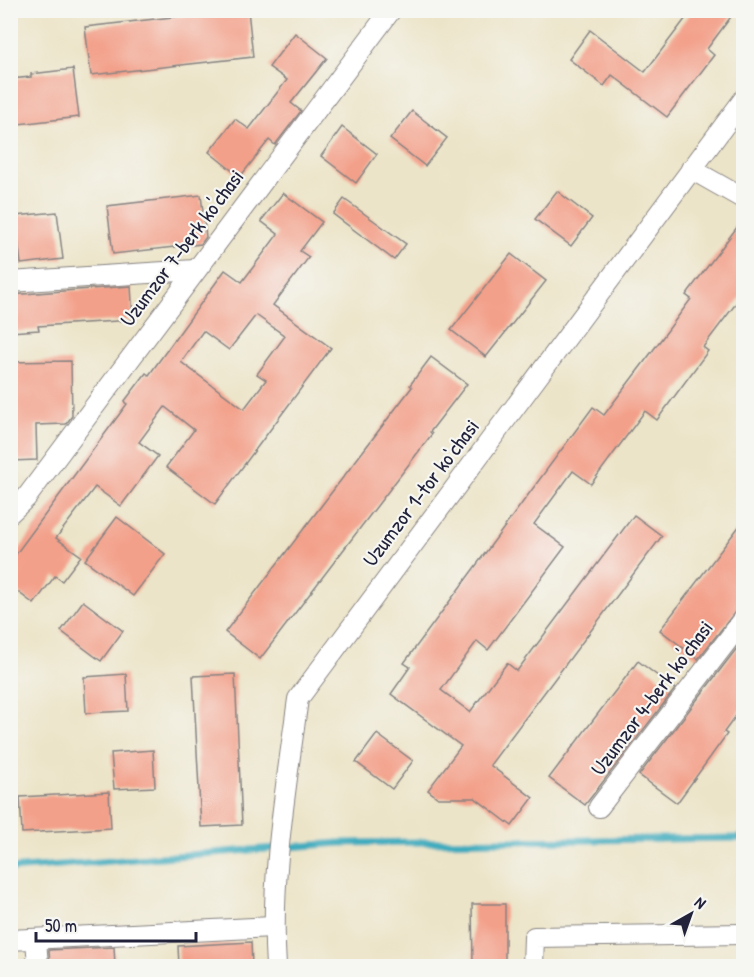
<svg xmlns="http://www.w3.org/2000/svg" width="754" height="977" font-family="'Patrick Hand',sans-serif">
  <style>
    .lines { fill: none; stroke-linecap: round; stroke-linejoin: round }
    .stream { stroke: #40acbe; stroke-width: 7 }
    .building { fill: #f3a08a; fill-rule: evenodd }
    .street-casing { stroke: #878382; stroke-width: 22 }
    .street { stroke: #fff; stroke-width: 20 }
    .labels { text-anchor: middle; stroke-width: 4.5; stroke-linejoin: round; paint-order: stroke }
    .street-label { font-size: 21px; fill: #22223b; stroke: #f6f6f2 }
  </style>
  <rect width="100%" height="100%" fill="#f6f6f2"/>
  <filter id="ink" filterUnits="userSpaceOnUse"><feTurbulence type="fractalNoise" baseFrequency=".0167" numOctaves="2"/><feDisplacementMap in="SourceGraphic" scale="12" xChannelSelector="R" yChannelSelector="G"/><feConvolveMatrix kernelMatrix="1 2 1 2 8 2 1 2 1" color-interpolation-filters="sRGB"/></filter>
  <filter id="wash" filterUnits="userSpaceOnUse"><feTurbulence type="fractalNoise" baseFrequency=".008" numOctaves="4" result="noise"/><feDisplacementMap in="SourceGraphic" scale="24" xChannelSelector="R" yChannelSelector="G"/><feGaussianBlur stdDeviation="1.35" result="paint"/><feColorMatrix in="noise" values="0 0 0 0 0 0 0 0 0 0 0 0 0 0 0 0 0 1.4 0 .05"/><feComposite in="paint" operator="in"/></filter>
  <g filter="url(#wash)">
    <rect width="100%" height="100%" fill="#ece4c8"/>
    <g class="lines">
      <!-- stream -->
      <path class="stream" d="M10,869L340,843L744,838"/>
    </g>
    <g id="blocks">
      <!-- building -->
      <g class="building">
        <path d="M234,10H248L253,57L91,75L85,27Z"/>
        <path d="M692,10H736L707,49L714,55L667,117L612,75L604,86L569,59L590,30L645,72Z"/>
        <path d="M295,33L327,58L291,103L301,111L275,145L269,140L240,177L209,152L235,119L249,129L287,80L269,67Z"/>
        <path d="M73,69L79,117L10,125V79L31,77V74Z"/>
        <path d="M412,111L447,138L425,166L390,139Z"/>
        <path d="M342,127L377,154L356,183L321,156Z"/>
        <path d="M557,191L592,218L571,246L535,219Z"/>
        <path d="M283,193L322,222L300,251L309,257L273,305L331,348L215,504L166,467L194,430L165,407L139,442L158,456L121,506L95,487L56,538L81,556L62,581L55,576L34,604L10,586V562L127,404L124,402L146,373L149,375L225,270L242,282L278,234L261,221ZM256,315L285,336L257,374L266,380L244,409L181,362L203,331L229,350Z"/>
        <path d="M201,195L206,237L201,244L113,254L107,206Z"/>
        <path d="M344,199L406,244L394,260L333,214Z"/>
        <path d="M57,212L63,259L21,264L15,216Z"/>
        <path d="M744,218V293L703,347L708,351L657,420L645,411L591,484L573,471L534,524L565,547L488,650L477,641L441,690L470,712L507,663L517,671L634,515L662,536L490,765L533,798L512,826L475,798H438L428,790L461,746L391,694L410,667L404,663L593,407L604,415L651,353L691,299L686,295Z"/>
        <path d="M511,254L546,281L486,357L451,330Z"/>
        <path d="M131,286L133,320L38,326L39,330L10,332V295Z"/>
        <path d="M431,357L467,384L430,432L432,434L260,659L225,632L412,387L410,385Z"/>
        <path d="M71,361L72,416L66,424L36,425L37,460L10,461V362Z"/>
        <path d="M117,517L165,554L133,596L85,560Z"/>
        <path d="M744,520V607L735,612L698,659L660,630Z"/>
        <path d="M83,601L123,631L101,661L61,631Z"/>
        <path d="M744,639V705L724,732L727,734L677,803L639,775Z"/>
        <path d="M638,661L675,689L585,805L549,778Z"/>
        <path d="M126,674L128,711L86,713L84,677Z"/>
        <path d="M235,674L242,825L201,827L193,676Z"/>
        <path d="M377,734L413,761L392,789L356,762Z"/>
        <path d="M153,750L155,787L114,789L111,753Z"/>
        <path d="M109,792L111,828L22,833L20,797Z"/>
        <path d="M472,904H505V966H473Z"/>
        <path d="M251,942L252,966H179L178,946Z"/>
        <path d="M114,947L115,966H50L49,950Z"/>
      </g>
    </g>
  </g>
  <g filter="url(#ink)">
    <use href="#blocks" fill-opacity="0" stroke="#878382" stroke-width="1.5"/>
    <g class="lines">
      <!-- street casing -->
      <g class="street-casing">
        <g id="street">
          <path d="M691,169L744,199"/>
          <path d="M10,282L195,270"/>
          <path d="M10,513L26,498L391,10"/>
          <path d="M599,807L744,619"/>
          <path d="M36,939L38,966"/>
          <path d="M10,940L273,927"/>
          <path d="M276,966C270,878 286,787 298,699L744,99"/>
          <path d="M533,966L534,937L744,934"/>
        </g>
      </g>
      <!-- street -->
      <use href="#street" class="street"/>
    </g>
  </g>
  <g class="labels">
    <!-- street labels -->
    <g class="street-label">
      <text transform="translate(182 248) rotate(-53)" y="7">Uzumzor 7-berk ko'chasi</text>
      <text transform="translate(421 493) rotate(-53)" y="7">Uzumzor 1-tor ko‘chasi</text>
      <text transform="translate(652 698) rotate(-53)" y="7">Uzumzor 4-berk ko'chasi</text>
    </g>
  </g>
  <!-- margin -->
  <rect width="754" height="977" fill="none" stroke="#f6f6f2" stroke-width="36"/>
  <!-- north arrow -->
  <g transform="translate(691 914) rotate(40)" stroke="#f6f6f2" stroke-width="4.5" paint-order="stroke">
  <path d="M0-4.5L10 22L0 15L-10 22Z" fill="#22223b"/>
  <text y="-9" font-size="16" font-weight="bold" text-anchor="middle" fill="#22223b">N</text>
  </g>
  <!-- scale -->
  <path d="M36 932v9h160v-9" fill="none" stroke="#22223b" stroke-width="3"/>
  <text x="45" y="932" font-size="18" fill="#22223b" stroke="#f6f6f2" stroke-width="4.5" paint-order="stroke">50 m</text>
</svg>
